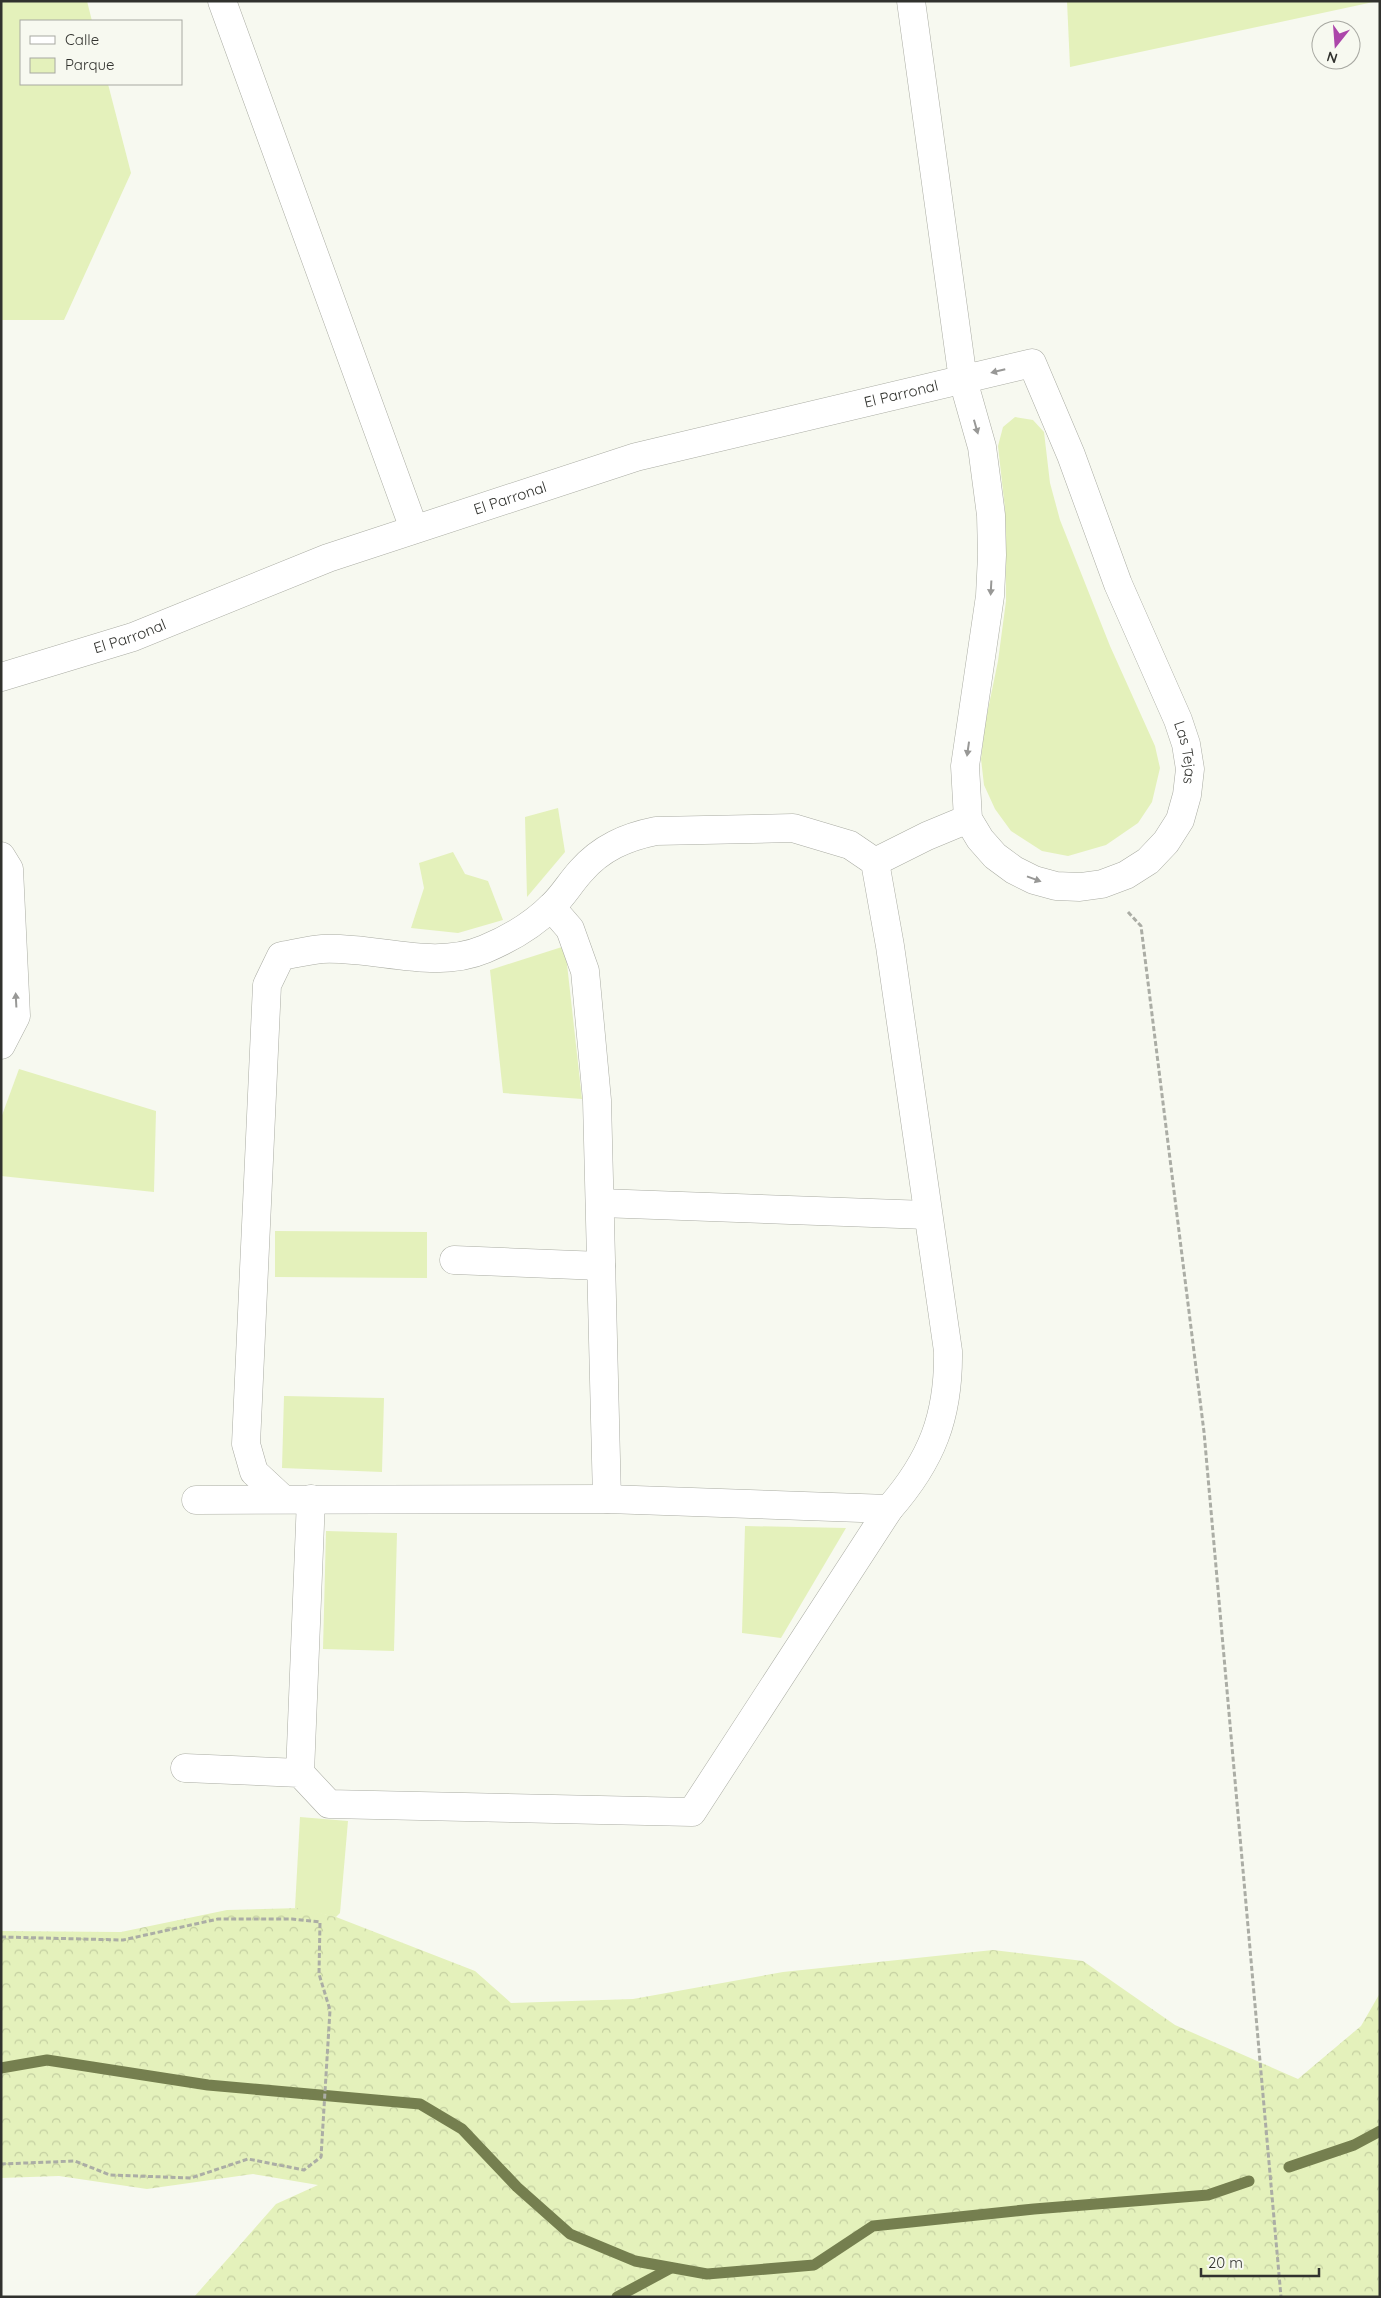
<svg xmlns="http://www.w3.org/2000/svg" width="1381" height="2298" font-family="Quicksand,sans-serif">
  <style>
    .green { fill: #e4f1bb }
    .forest { fill: url(#forest-crowns) }
    .lines { fill: none; stroke-linecap: round; stroke-linejoin: round }
    .stream { stroke: #757f4f; stroke-width: 11 }
    .street-casing { stroke: #aaaca3; stroke-width: 29 }
    .path { stroke: #abada5; stroke-width: 3; stroke-dasharray: 5 2.5; stroke-linecap: butt }
    .street { stroke: #fff; stroke-width: 28 }
    .oneway { fill: #989896 }
    .labels { text-anchor: middle; stroke-width: 5; stroke-linejoin: round; paint-order: stroke }
    .street-label { font-size: 15px; fill: #31322e; stroke: #f7f9f0 }
  </style>
  <defs>
    <pattern id="forest-crowns" width="20" height="18" patternUnits="userSpaceOnUse" patternTransform="scale(1.25)"><rect width="20" height="18" fill="#e4f1bb"/><path d="M2 6a3 3 0 1 1 6 0M12 15a3 3 0 1 1 6 0" fill="none" stroke="#c4cfa1"/></pattern>
  </defs>
  <rect width="100%" height="100%" fill="#f7f9f0"/>
  <!-- green -->
  <g class="green">
    <path d="M1,1H87L92,21H21V84H108L131,173L64,320H1Z"/>
    <path d="M1067,1H1378L1070,67Z"/>
    <path d="M1015,417L1033,420L1044,432L1050,483L1060,520L1110,646L1155,746L1160,768L1152,802L1138,823L1106,845L1068,856L1042,851L1011,831L995,809L984,785L981,759L985,724L998,661L1006,601L1005,509L998,446L1003,427Z"/>
    <path d="M558,808L565,852L527,897L525,817Z"/>
    <path d="M453,852L465,874L488,881L503,920L458,933L411,928L424,888L419,863Z"/>
    <path d="M565,946L582,1099L503,1093L490,970Z"/>
    <path d="M19,1069L156,1111L154,1192L1,1176V1118Z"/>
    <path d="M275,1231L427,1232V1278L275,1277Z"/>
    <path d="M284,1396L384,1398L382,1472L282,1468Z"/>
    <path d="M745,1526L846,1528L781,1638L742,1633Z"/>
    <path d="M326,1531L397,1533L394,1651L323,1649Z"/>
    <path d="M300,1817L348,1821L340,1913L336,1917L295,1908Z"/>
  </g>
  <!-- forest -->
  <path class="forest" d="M301,1908L336,1917L475,1971L511,2003L633,1999L783,1972L993,1950L1083,1961L1175,2025L1298,2079L1361,2026L1380,1993V2297H194L276,2204L318,2185L253,2174L147,2189L59,2176L1,2178V1931L121,1932L227,1910Z"/>
  <g class="lines">
    <!-- stream -->
    <g class="stream">
      <path d="M1,2068L47,2060L208,2085L420,2104L462,2129L517,2187L570,2234L635,2261L707,2274L814,2265L873,2226L1034,2209L1208,2195L1249,2181"/>
      <path d="M1289,2167L1354,2145L1380,2131"/>
      <path d="M617,2297L671,2268"/>
    </g>
    <!-- street casing -->
    <g class="street-casing">
      <g id="street">
        <path d="M222,1L414,529"/>
        <path id="s1" d="M1,677L133,637L328,558L636,457L1032,363L1071,455L1118,584L1178,720L1186,744L1190,769L1187,795L1180,820L1166,842L1148,861L1126,875L1102,884L1080,887L1056,886L1034,880L1014,870L995,856L980,839L968,819L965,766L990,596L992,555L991,515L982,447L963,380L911,1"/>
        <path d="M1,856L9,869L16,1016L1,1045"/>
        <path d="M875,862L927,836L968,819"/>
        <path d="M551,907L570,929L585,971L597,1100L607,1499"/>
        <path d="M600,1203L927,1215"/>
        <path d="M454,1260L601,1266"/>
        <path d="M196,1500L607,1499L889,1509"/>
        <path d="M185,1768L300,1773L329,1804L692,1812L889,1509C932,1460 949,1416 948,1351L890,946L875,862L850,845L793,828L656,831C626,837 601,848 581,871C570,883 563,896 552,906C533,925 509,939 485,949C433,971 376,946 322,949C309,950 295,954 281,956L267,985L246,1444L254,1472L283,1499"/>
        <path d="M300,1773L311,1499"/>
      </g>
    </g>
    <!-- path -->
    <g class="path">
      <path d="M1128,912L1141,926L1204,1432L1281,2297"/>
      <path d="M1,1937L123,1940L218,1919H292L320,1922L319,1974L330,2010L321,2157L304,2170L248,2159L191,2178L110,2175L75,2161L1,2164"/>
    </g>
    <!-- street -->
    <use href="#street" class="street"/>
  </g>
  <!-- one-way arrows -->
  <defs><path id="oneway-solid" d="M-6-.8H1V-3.2L6.5 0L1 3.2V.8H-6Z" transform="scale(1.25)"/></defs>
  <g class="oneway">
    <use href="#oneway-solid" transform="translate(998 371) rotate(166)"/>
    <use href="#oneway-solid" transform="translate(976 427) rotate(74)"/>
    <use href="#oneway-solid" transform="translate(991 588) rotate(93)"/>
    <use href="#oneway-solid" transform="translate(968 749) rotate(98)"/>
    <use href="#oneway-solid" transform="translate(1034 879) rotate(20)"/>
    <use href="#oneway-solid" transform="translate(16 1000) rotate(-93)"/>
  </g>
  <g class="labels">
    <!-- street labels -->
    <g class="street-label">
      <text dy="5" stroke="none"><textPath href="#s1" startOffset="945">El Parronal</textPath></text>
      <text dy="5" stroke="none"><textPath href="#s1" startOffset="540">El Parronal</textPath></text>
      <text dy="5" stroke="none"><textPath href="#s1" startOffset="135">El Parronal</textPath></text>
      <text dy="5" stroke="none"><textPath href="#s1" startOffset="1499">Las Tejas</textPath></text>
    </g>
  </g>
  <!-- border -->
  <rect width="1381" height="2298" fill="none" stroke="#31322e" stroke-width="5"/>
  <!-- legend -->
  <rect x="20" y="20" width="162" height="65" fill="#f7f9f0" stroke="#a8a9a2"/>
  <rect x="30" y="36" width="25" height="8" fill="#ffffff" stroke="#a8a9a2"/>
  <text x="65" y="45" font-size="15" fill="#31322e">Calle</text>
  <rect x="30" y="58" width="25" height="15" fill="#e4f1bb" stroke="#a8a9a2"/>
  <text x="65" y="70" font-size="15" fill="#31322e">Parque</text>
  <!-- north arrow -->
  <g transform="translate(1336 45) rotate(197)"><circle r="24" fill="#f7f9f0" stroke="#a8a9a2"/>
  <path d="M0-4L9 19L0 12L-9 19Z" fill="#ac46aa"/>
  <text y="-8" font-size="14" font-weight="bold" text-anchor="middle" fill="#31322e">N</text>
  </g>
  <!-- scale -->
  <path d="M1201 2268v8h118v-8" fill="none" stroke="#31322e" stroke-width="2.5"/>
  <text x="1208" y="2268" font-size="15" fill="#31322e" stroke="#f7f9f0" stroke-width="4" paint-order="stroke">20 m</text>
</svg>
